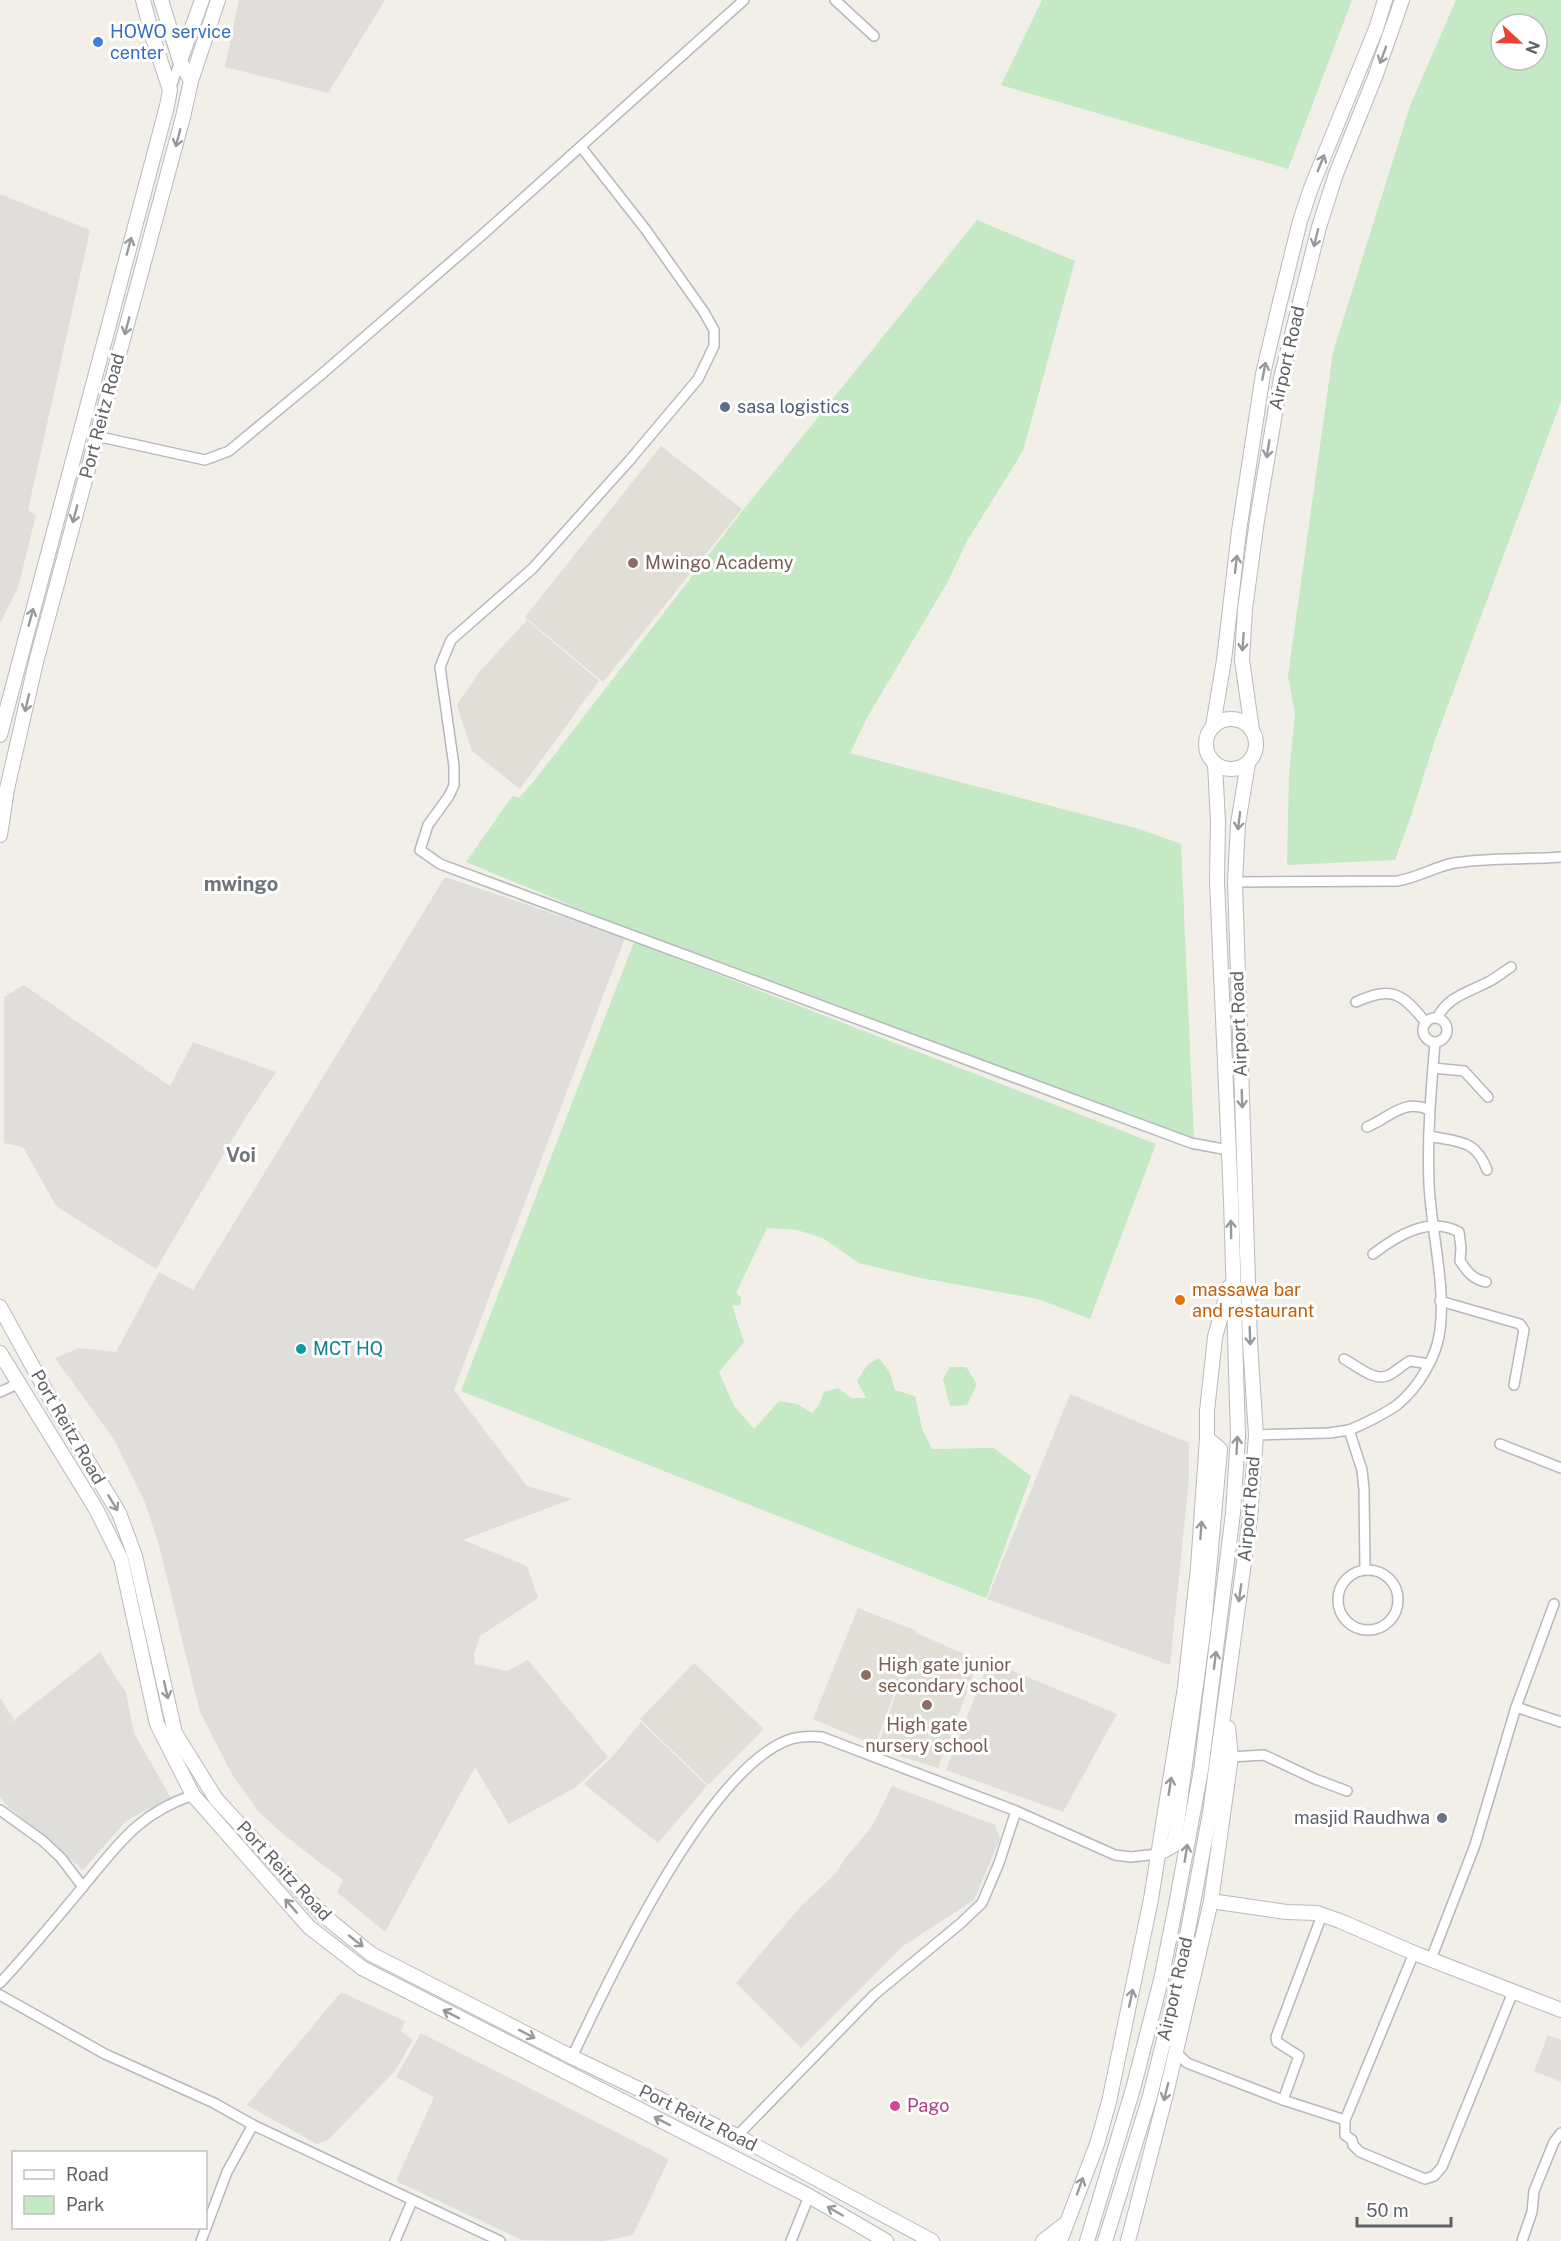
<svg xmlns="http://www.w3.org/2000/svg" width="1561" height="2241" font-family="'Public Sans',sans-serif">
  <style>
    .industrial { fill: #e0deda }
    .education { fill: #e1ded6 }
    .green { fill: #c5e8c5; fill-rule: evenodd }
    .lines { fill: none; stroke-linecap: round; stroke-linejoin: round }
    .street-casing { stroke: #b5b8bc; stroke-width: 12 }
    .secondary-casing { stroke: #b6babf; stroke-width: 16 }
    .street { stroke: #fff; stroke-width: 9 }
    .secondary { stroke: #fff; stroke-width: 14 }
    .oneway { stroke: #979a9d }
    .shop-dot { fill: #3f7fe0; stroke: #fff; stroke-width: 2 }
    .service-dot { fill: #5c6f8a; stroke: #fff; stroke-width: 2 }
    .education-dot { fill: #8d6e63; stroke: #fff; stroke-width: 2 }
    .food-dot { fill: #e8710a; stroke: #fff; stroke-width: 2 }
    .culture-dot { fill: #0f9aa8; stroke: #fff; stroke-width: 2 }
    .worship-dot { fill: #6b7280; stroke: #fff; stroke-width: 2 }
    .hotel-dot { fill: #d1479c; stroke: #fff; stroke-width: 2 }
    .labels { text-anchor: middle; stroke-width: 6; stroke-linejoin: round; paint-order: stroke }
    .shop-label { font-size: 18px; fill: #366cbe; stroke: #fff; text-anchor: start }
    .street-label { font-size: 18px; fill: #5f6368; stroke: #fff }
    .service-label { font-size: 18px; fill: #4e5e75; stroke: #fff; text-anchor: start }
    .education-label { font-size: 18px; fill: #785e54; stroke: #fff; text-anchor: start }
    .food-label { font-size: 18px; fill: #c56008; stroke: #fff; text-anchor: start }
    .culture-label { font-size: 18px; fill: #0d838f; stroke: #fff; text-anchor: start }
    .worship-label { font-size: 18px; fill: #5b616d; stroke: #fff; text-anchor: end }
    .hotel-label { font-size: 18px; fill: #b23c85; stroke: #fff; text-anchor: start }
    .neighbourhood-label { font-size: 20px; font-weight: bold; fill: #70757a; stroke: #fff }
  </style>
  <rect width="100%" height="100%" fill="#f1efe8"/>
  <!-- industrial -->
  <g class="industrial">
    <path d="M239,0H385L328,93L225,67Z"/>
    <path d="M0,194L90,230L28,510L36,515L18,588L0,623Z"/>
    <path d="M445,877L625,938L454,1390L527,1486L572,1499L463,1540L527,1566L538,1598L480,1636L474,1655L475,1664L507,1671L528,1660L608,1757L576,1787L509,1824L475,1767L385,1932L337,1892L343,1880L284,1835L258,1811L234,1778L200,1712L158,1542L146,1505L115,1441L55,1358L79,1348L116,1352L159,1272L193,1290Z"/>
    <path d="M24,985L170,1086L193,1042L276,1072L242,1123L156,1269L56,1206L23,1147L4,1143V997Z"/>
    <path d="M1070,1394L1189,1443V1479L1170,1665L987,1599Z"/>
    <path d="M100,1652L126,1693L134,1733L171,1798L127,1820L83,1870L5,1804L0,1796V1731Z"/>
    <path d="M989,1661L1117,1714L1063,1812L946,1770Z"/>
    <path d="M641,1722L707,1786L658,1843L584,1784L613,1756Z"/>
    <path d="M892,1786L995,1825L1000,1839L974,1900L903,1946L801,2048L736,1983L800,1907L836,1873L845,1858L871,1828Z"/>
    <path d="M341,1992L405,2021L401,2031L413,2040L394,2072L328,2140L317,2144L247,2105Z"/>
    <path d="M421,2033L669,2159L633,2235L604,2241L522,2240L396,2181L434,2097L396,2077Z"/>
    <path d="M1548,2035L1561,2040V2082L1534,2071Z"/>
  </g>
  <!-- education -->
  <g class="education">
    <path d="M661,446L742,509L603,682L525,617Z"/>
    <path d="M527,620L599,681L520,789L472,751L457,705L480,671Z"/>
    <path d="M858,1608L917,1631L916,1633L979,1660L938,1768L877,1749L914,1641L875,1745L813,1719Z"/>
    <path d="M694,1663L764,1729L708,1785L640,1719Z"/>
    <path d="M0,1698L14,1719L0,1731Z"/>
  </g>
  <!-- green -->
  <g class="green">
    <path d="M1042,0H1352L1288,169L1001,85Z"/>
    <path d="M1456,0H1561V401L1435,740L1412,813L1395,860L1287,865L1289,773L1295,713L1288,676L1333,352L1410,106ZM1501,24H1537V60H1501Z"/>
    <path d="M977,220L1075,261L1023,451L967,541L947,583L868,716L850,753L1139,829L1181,844L1194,1139L674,948L466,862L508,802L513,796L519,798L534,781L744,509Z"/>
    <path d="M634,942L1156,1144L1090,1319L1038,1299L921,1278L859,1263L823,1238L797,1230L767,1228L736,1293L741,1297L740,1306L732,1305L744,1342L719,1372L734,1406L754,1429L779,1401L797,1404L812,1413L819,1405L824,1392L838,1388L851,1398H866L857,1381L868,1364L879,1358L890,1373L895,1390L915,1396L922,1429L932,1449L994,1448L1031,1476L986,1598L461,1391Z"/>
    <path d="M950,1367H966L977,1384L967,1405L950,1406L943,1379Z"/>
  </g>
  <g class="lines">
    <!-- street casing -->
    <g class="street-casing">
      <g id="street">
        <path d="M835,0L874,36"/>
        <path d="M170,90L180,61"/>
        <path d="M581,147L646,230L704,312L714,330V346L698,379L629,461L533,568L451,640L440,667L454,766V785L449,796L428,825L420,850L440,864L1191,1143L1228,1150"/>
        <path d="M96,436L205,460L229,451L323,373L481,236L744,0"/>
        <path d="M1235,882L1397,881C1417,878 1434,867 1454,863C1490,857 1525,860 1561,857"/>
        <path d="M1356,1002C1391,986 1402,992 1426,1023"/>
        <path d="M1437,1018C1448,997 1466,993 1486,983C1495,979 1503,972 1511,967"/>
        <circle cx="1435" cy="1030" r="12"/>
        <path d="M1433,1068L1464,1071L1488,1097"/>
        <path d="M1367,1127C1389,1118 1404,1098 1429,1110"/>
        <path d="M1429,1136C1458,1142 1476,1139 1487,1170"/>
        <path d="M1373,1254C1398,1235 1429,1216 1459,1232L1461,1248L1460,1261C1468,1273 1473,1279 1486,1282"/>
        <path d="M1440,1301L1520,1324L1524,1330L1514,1385"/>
        <path d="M1344,1359C1356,1365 1375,1383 1389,1375C1397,1371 1402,1365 1410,1361L1429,1364"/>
        <path d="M0,1392L11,1387L17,1381"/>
        <path d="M1349,1430C1362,1425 1386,1413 1397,1405C1418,1388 1437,1357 1440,1330C1446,1286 1431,1230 1429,1184C1427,1137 1431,1090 1435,1043"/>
        <path d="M1256,1435L1329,1433L1349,1430L1362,1470L1364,1489L1365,1569"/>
        <path d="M1500,1444L1561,1468"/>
        <circle cx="1368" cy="1600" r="30"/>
        <path d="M1516,1707L1561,1722"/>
        <path d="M1231,1757L1264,1755L1315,1779L1347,1791"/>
        <path d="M0,1810L43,1841L61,1858L83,1887"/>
        <path d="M1414,1953L1345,2120V2135L1352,2140L1353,2145L1360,2152L1425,2179L1434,2176L1442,2167L1513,1992"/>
        <path d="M1431,1959L1475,1845L1516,1707L1554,1604"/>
        <path d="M0,1983C29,1952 55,1920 82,1888C117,1846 137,1814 193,1795"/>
        <path d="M0,1995L105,2054L214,2103L253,2125L500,2241"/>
        <path d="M1176,2052L1187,2063L1283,2100L1345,2120"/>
        <path d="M572,2057C609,1979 708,1766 791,1739C802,1736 811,1736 822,1737L1016,1811L1115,1855L1131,1857L1158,1854"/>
        <path d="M1283,2100L1299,2056L1277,2042L1276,2037L1322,1915"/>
        <path d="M737,2136L874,1995L961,1923L982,1903L999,1863L1016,1811"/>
        <path d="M201,2241L227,2172L253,2125"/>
        <path d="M395,2241L412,2201"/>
        <path d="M791,2241L809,2196"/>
        <path d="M1522,2241L1532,2212L1534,2191L1554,2142L1561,2133"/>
      </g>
    </g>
    <!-- secondary casing -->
    <g class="secondary-casing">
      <g id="secondary">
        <path d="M161,0L180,61L191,81"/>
        <path d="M180,61L202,0"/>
        <circle cx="1231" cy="744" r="25"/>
        <path d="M1213,726L1224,660L1239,531L1263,374L1278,310L1300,221L1311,188L1376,29L1385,0"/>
        <path d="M1252,730L1242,660L1245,609L1257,520L1281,378L1319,227L1336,174L1375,77L1402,0"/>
        <path d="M0,735L167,106L170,90L153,38L143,0"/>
        <path d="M0,835L7,789L36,662L183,117L191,81L218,0"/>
        <path d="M0,1307L56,1409L119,1513L135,1556L175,1733L216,1799L323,1915L371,1954L572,2057L737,2136L932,2241"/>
        <path d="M0,1353L96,1509L121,1559L157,1724L193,1795L309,1927L362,1968L809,2196L886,2241"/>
        <path d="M1158,1854L1174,1845L1204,1626L1220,1449L1207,1438"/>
        <path d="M1211,1901L1286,1912L1317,1913L1340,1921L1414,1953L1561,2010"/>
        <path d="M1043,2241L1065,2224"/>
        <path d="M1060,2241L1097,2144L1109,2102L1151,1899L1185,1687L1198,1567L1207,1438V1411L1215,1337L1229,1287"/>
        <path d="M1087,2241L1133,2089L1161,1980L1175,1910L1201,1770L1233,1513L1238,1436L1231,1200L1217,881L1218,822L1215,764"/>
        <path d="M1105,2241L1150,2096L1178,1983L1210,1813L1250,1518L1256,1435L1250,1343L1235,882L1238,824L1248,763"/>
        <path d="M1128,2241L1166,2094L1211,1901L1231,1757L1228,1728"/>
      </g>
    </g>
    <!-- street -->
    <use href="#street" class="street"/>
    <!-- secondary -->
    <use href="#secondary" class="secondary"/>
  </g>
  <!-- one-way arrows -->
  <defs><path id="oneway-shaft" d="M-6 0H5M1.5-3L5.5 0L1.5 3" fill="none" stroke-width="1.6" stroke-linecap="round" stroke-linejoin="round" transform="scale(1.5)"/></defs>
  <g class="oneway">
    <use href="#oneway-shaft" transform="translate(1383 55) rotate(110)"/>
    <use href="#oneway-shaft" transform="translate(178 138) rotate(105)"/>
    <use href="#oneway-shaft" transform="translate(1321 163) rotate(-68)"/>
    <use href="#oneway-shaft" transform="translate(1316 238) rotate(104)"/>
    <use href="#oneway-shaft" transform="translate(129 246) rotate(-75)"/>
    <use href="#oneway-shaft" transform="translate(127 326) rotate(105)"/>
    <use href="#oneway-shaft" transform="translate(1264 371) rotate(-79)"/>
    <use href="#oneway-shaft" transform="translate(1268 449) rotate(99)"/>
    <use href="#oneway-shaft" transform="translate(75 514) rotate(105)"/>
    <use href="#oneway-shaft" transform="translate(1236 564) rotate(-83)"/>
    <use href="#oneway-shaft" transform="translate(31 617) rotate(-75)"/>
    <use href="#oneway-shaft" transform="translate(1243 642) rotate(94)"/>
    <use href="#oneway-shaft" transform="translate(27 703) rotate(103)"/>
    <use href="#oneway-shaft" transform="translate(1239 821) rotate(97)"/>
    <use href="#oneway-shaft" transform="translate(1242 1099) rotate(88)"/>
    <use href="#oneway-shaft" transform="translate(1231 1229) rotate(-91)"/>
    <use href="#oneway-shaft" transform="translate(1250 1336) rotate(88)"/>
    <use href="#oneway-shaft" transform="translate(1237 1445) rotate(-87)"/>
    <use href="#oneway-shaft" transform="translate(113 1503) rotate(59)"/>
    <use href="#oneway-shaft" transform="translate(1201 1530) rotate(-86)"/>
    <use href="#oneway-shaft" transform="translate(1240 1593) rotate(98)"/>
    <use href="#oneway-shaft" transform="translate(1215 1660) rotate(-83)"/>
    <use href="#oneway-shaft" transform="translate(166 1690) rotate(77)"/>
    <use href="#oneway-shaft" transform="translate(1170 1786) rotate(-81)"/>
    <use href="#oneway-shaft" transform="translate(1186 1853) rotate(-81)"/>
    <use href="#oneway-shaft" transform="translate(291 1906) rotate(-131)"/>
    <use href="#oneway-shaft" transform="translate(356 1941) rotate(38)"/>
    <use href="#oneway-shaft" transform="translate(1131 1998) rotate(-78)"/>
    <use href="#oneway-shaft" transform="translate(451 2014) rotate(-153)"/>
    <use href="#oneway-shaft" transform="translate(527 2034) rotate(27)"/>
    <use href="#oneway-shaft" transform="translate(1166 2092) rotate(104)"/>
    <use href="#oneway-shaft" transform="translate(662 2121) rotate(-153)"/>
    <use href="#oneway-shaft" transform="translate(1080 2186) rotate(-70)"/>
    <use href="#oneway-shaft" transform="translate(835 2211) rotate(-150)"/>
  </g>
  <!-- markers -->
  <circle class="shop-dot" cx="98" cy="42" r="6"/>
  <circle class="service-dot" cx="725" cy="407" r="6"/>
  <g class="education-dot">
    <circle cx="633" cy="563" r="6"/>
    <circle cx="866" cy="1675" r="6"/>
    <circle cx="927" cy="1705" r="6"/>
  </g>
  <circle class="food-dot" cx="1180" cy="1300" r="6"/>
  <circle class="culture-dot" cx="301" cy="1349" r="6"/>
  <circle class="worship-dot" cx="1442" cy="1818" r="6"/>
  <circle class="hotel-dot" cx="895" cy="2106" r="6"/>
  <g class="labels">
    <!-- shop labels -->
    <g class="shop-label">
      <text x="110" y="38">HOWO service<tspan x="110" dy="21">center</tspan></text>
    </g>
    <!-- street labels -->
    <g class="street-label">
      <text transform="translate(1287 358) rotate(-77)" y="6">Airport Road</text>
      <text transform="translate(102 416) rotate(-75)" y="6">Port Reitz Road</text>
      <text transform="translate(1239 1024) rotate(-92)" y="6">Airport Road</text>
      <text transform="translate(68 1427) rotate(60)" y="6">Port Reitz Road</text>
      <text transform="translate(1249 1509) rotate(-85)" y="6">Airport Road</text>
      <text transform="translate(284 1871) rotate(47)" y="6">Port Reitz Road</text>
      <text transform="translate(1175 1989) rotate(-77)" y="6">Airport Road</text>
      <text transform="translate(698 2118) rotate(26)" y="6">Port Reitz Road</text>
    </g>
    <!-- service labels -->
    <g class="service-label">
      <text x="737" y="413">sasa logistics</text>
    </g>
    <!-- education labels -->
    <g class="education-label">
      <text x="645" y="569">Mwingo Academy</text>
      <text x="878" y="1671">High gate junior<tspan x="878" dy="21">secondary school</tspan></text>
      <text x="927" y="1731" text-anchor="middle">High gate<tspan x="927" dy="21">nursery school</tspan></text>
    </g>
    <!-- food labels -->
    <g class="food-label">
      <text x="1192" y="1296">massawa bar<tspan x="1192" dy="21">and restaurant</tspan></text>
    </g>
    <!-- culture labels -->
    <g class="culture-label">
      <text x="313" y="1355">MCT HQ</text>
    </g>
    <!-- worship labels -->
    <g class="worship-label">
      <text x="1430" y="1824">masjid Raudhwa</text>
    </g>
    <!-- hotel labels -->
    <g class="hotel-label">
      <text x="907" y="2112">Pago</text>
    </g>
    <!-- neighbourhood labels -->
    <g class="neighbourhood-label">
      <text x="241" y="891">mwingo</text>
      <text x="241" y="1162">Voi</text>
    </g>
  </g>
  <!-- legend -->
  <rect x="12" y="2151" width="195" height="78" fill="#ffffff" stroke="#bfc1c3" stroke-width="1.5"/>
  <rect x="24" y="2170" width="30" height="9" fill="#ffffff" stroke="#bfc1c3" stroke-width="1.5"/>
  <text x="66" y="2181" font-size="18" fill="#5f6368">Road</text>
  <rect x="24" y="2196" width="30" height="18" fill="#c5e8c5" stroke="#bfc1c3" stroke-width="1.5"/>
  <text x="66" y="2211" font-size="18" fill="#5f6368">Park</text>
  <!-- north arrow -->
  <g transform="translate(1519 42) rotate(112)"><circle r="28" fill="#ffffff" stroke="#bfc1c3" stroke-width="1.5"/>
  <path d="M0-4.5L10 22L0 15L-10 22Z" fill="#ea4335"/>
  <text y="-9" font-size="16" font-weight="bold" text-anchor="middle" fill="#5f6368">N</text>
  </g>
  <!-- scale -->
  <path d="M1357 2217v9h94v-9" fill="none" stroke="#5f6368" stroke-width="3"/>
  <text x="1366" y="2217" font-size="18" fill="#5f6368" stroke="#ffffff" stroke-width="4.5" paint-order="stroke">50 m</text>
</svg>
